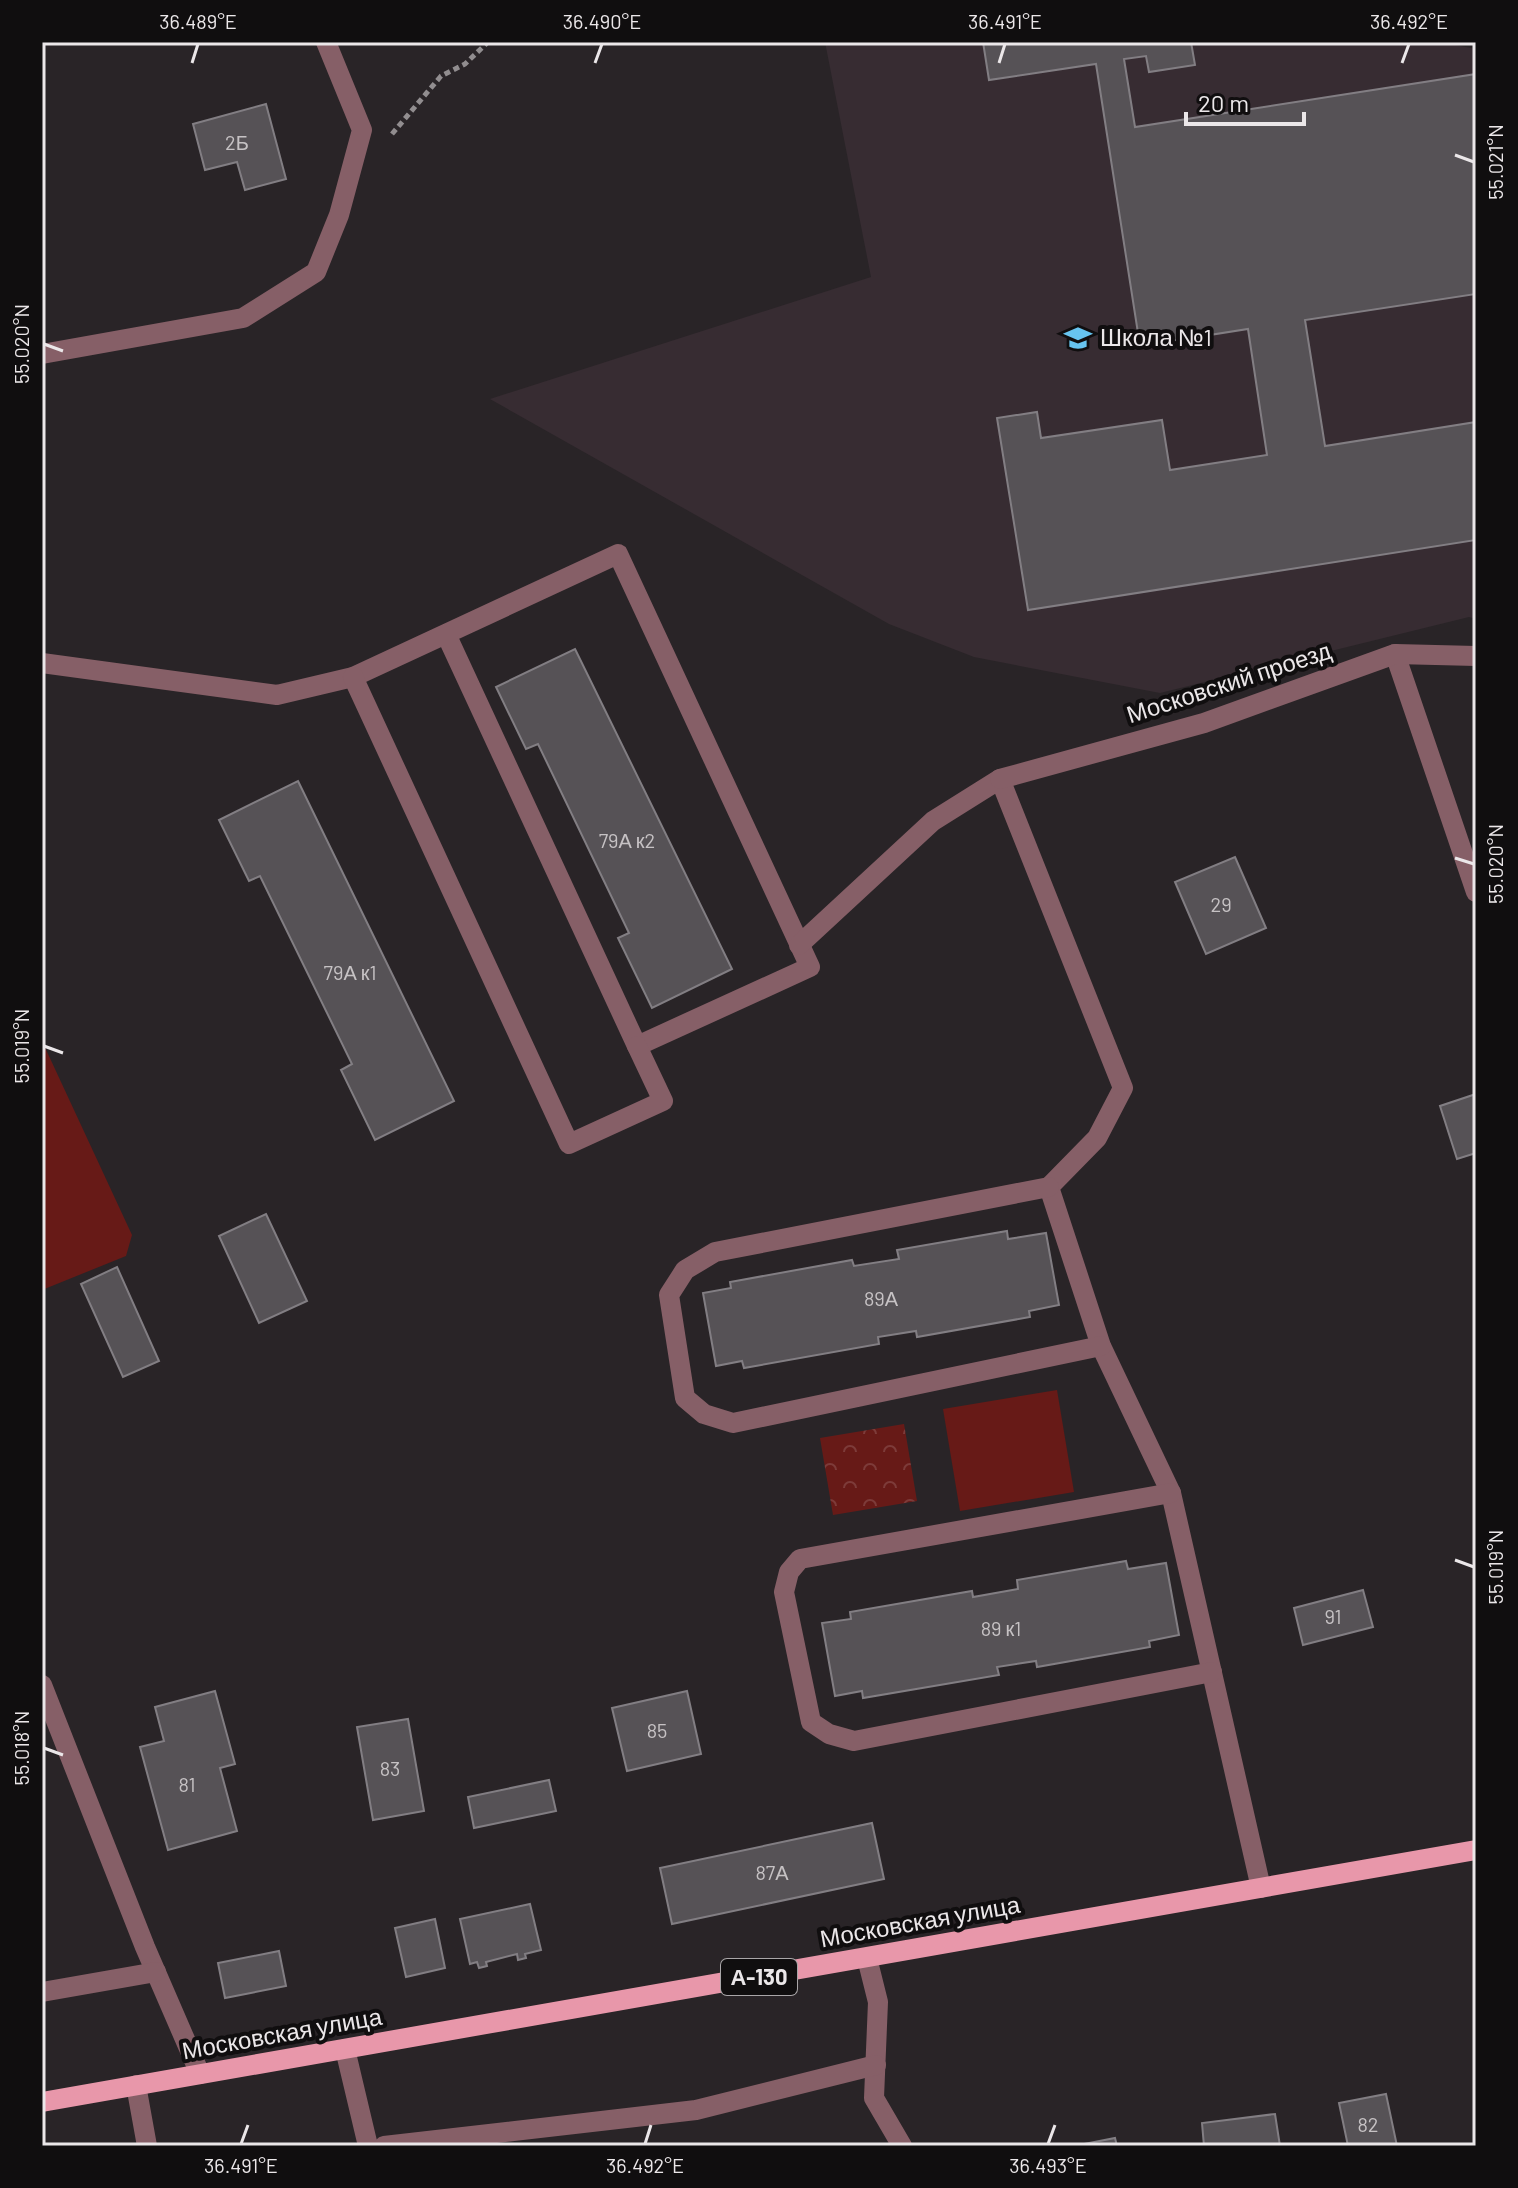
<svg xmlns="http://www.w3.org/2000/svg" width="1518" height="2188" font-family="Barlow,sans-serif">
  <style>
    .built { fill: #372c32 }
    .grass { fill: #671a17 }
    .forest { fill: url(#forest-crowns) }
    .building { fill: #565256; stroke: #827e83; stroke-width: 2 }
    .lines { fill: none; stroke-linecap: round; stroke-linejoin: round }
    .path { stroke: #918d8f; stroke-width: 5; stroke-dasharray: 6 4; stroke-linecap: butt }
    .service { stroke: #865f67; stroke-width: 20 }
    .minor { stroke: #865f67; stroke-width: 20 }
    .primary { stroke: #e897aa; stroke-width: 20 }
    .ticks { fill: none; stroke: #ebe7e9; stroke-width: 3 }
    .labels { text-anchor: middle; stroke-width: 8; stroke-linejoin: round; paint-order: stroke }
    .number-label { font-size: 20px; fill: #c6c2c4 }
    .shield { fill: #100e0f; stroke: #a9a6a8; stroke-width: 2 }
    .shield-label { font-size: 22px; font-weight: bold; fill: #ebe7e9 }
    .poi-label { font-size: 24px; fill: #ebe7e9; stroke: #100e0f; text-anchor: start }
    .street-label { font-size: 24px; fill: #ebe7e9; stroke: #100e0f }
    .neatline { fill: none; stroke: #ebe7e9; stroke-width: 3 }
    .ticks-label { font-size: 20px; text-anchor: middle; fill: #ebe7e9 }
  </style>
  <defs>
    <pattern id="forest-crowns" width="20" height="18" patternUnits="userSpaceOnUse" patternTransform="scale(2)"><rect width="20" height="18" fill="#671a17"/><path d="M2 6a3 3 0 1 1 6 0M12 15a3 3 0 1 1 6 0" fill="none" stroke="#7d3b39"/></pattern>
  </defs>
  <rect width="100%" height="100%" fill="#292427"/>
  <!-- built -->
  <path class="built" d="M825,42H1440L1476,49V619L1469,617L1160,693L974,657L889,624L490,399L871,277Z"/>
  <!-- grass -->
  <g class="grass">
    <path d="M42,1041L132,1235L126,1256L42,1290Z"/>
    <path d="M1057,1390L1074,1492L960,1511L943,1409Z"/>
  </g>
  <!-- forest -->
  <path class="forest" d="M904,1424L917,1501L833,1515L820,1438Z"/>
  <!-- building -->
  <g class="building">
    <path d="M983,42H1191L1195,65L1149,72L1146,56L1124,59L1135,127L1476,74V294L1305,320L1325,446L1476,422V540L1028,610L997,418L1037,412L1041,438L1162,420L1170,470L1267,455L1248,329L1140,346L1096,64L989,80Z"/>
    <path d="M266,104L286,179L245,190L237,162L205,170L193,124Z"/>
    <path d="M575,649L732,969L652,1008L618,938L629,933L538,744L526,749L496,687Z"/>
    <path d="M298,781L454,1101L375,1140L341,1070L352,1064L260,876L249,881L219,820Z"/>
    <path d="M1235,857L1266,928L1206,954L1175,882Z"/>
    <path d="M1476,1094V1153L1457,1159L1440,1106Z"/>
    <path d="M266,1214L307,1301L259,1323L219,1236Z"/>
    <path d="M1007,1231L1008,1239L1046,1233L1059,1305L1029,1311L1030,1317L917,1337L916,1331L878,1337L879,1344L744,1368L742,1361L716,1366L703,1293L731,1288L730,1282L852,1260L854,1266L899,1259L897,1250Z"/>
    <path d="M117,1267L159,1361L123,1377L81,1284Z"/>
    <path d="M1126,1561L1128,1569L1166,1563L1179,1635L1149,1641L1150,1647L1037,1667L1036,1661L997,1667L999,1675L863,1698L862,1691L835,1696L822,1623L851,1619L850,1612L972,1591L973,1597L1018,1589L1017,1580Z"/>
    <path d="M1363,1590L1373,1627L1303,1645L1294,1608Z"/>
    <path d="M215,1691L235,1764L220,1768L237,1831L168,1850L140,1747L164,1741L155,1707Z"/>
    <path d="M687,1691L701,1754L627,1771L612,1708Z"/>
    <path d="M408,1719L424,1811L373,1820L357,1727Z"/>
    <path d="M549,1780L556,1811L474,1828L468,1797Z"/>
    <path d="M872,1823L884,1879L672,1924L660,1868Z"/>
    <path d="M530,1904L541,1950L525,1954L526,1958L518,1960L517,1954L486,1962L487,1966L479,1968L477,1962L470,1964L460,1919Z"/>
    <path d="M435,1919L445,1968L406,1977L395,1928Z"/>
    <path d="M279,1951L286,1986L225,1998L218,1963Z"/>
    <path d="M1386,2094L1397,2146H1348L1339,2103Z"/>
    <path d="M1275,2114L1280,2146H1204L1202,2123Z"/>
    <path d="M1115,2138L1117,2146H1074Z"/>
  </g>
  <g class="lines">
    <!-- path -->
    <path class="path" d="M392,134L441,76L465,64L488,42"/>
    <!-- service -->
    <g class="service">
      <path d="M42,354L243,318L316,272L339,215L362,130L326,42"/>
      <path d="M1395,654L1476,892"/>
      <path d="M42,663L277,695L353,677L618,554L810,967L637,1046L446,634"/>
      <path d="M353,677L569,1144L663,1101L637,1046"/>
      <path d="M799,945L933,821L1000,779L1123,1088L1097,1138L1049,1187L1101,1346L1171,1493L1261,1888"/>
      <path d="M1049,1187L715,1252L685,1270L669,1295L685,1398L704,1414L733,1423L1101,1346"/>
      <path d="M1171,1493L800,1559L789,1572L784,1592L811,1722L829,1734L854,1741L1212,1672"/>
      <path d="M42,1685L145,1947L200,2074"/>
      <path d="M867,1958L878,2002L874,2098L902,2146"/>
      <path d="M42,1992L156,1972"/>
      <path d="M345,2049L368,2146"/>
      <path d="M136,2085L147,2146"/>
      <path d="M384,2146L696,2110L876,2065"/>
    </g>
    <!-- minor -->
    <path class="minor" d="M1000,779L1204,723L1395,654L1476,656"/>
    <!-- primary -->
    <path class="primary" d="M42,2102L1476,1850"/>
  </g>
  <!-- ticks -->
  <path class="ticks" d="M192,63L198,44M595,63L602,44M999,63L1005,44M1402,63L1409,44M1455,155L1474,162M44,344L63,351M1455,858L1474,864M44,1046L63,1053M1455,1560L1474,1567M44,1748L63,1755M241,2144L248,2125M645,2144L651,2125M1048,2144L1055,2125"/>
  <!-- icons -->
  <defs>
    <g id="school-bare" transform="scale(2.16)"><path d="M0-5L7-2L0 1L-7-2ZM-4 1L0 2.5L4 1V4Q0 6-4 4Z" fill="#67c4f0" stroke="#100e0f" stroke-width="2.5" paint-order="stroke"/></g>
  </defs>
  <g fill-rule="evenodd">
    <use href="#school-bare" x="1078" y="338"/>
  </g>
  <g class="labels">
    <!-- number labels -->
    <g class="number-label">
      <text x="237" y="150">2Б</text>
      <text x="627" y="848">79А к2</text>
      <text x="1221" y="912">29</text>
      <text x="350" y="980">79А к1</text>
      <text x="881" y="1306">89А</text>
      <text x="1333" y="1624">91</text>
      <text x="1001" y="1636">89 к1</text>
      <text x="657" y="1738">85</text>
      <text x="390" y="1776">83</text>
      <text x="187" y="1792">81</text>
      <text x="772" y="1880">87А</text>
      <text x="1368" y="2132">82</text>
    </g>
    <!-- shield labels -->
    <rect class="shield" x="721" y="1959" width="76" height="36" rx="6"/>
    <g class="shield-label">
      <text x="759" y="1985">А-130</text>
    </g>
    <!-- poi labels -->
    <g class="poi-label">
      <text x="1100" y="346">Школа №1</text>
    </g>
    <!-- street labels -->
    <g class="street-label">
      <text transform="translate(1229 683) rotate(-18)" y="8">Московский проезд</text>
      <text transform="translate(920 1922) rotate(-10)" y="8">Московская улица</text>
      <text transform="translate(282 2034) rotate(-10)" y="8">Московская улица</text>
    </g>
  </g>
  <!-- border -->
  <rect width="1518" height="2188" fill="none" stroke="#100e0f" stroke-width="88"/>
  <!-- scale -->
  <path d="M1186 112v12h118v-12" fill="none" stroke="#ebe7e9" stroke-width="4"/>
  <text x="1198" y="112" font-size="24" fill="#ebe7e9" stroke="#100e0f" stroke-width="6" paint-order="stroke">20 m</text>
  <rect x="44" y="44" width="1430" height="2100" class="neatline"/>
  <g class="ticks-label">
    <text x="198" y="29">36.489°E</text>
    <text x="602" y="29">36.490°E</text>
    <text x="1005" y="29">36.491°E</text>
    <text x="1409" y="29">36.492°E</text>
    <text transform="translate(1496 162) rotate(-90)" y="7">55.021°N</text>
    <text transform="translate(22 344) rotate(-90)" y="7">55.020°N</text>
    <text transform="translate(1496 864) rotate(-90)" y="7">55.020°N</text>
    <text transform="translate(22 1046) rotate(-90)" y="7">55.019°N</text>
    <text transform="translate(1496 1567) rotate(-90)" y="7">55.019°N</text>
    <text transform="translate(22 1748) rotate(-90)" y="7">55.018°N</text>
    <text x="241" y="2173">36.491°E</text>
    <text x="645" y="2173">36.492°E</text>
    <text x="1048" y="2173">36.493°E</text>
  </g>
</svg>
